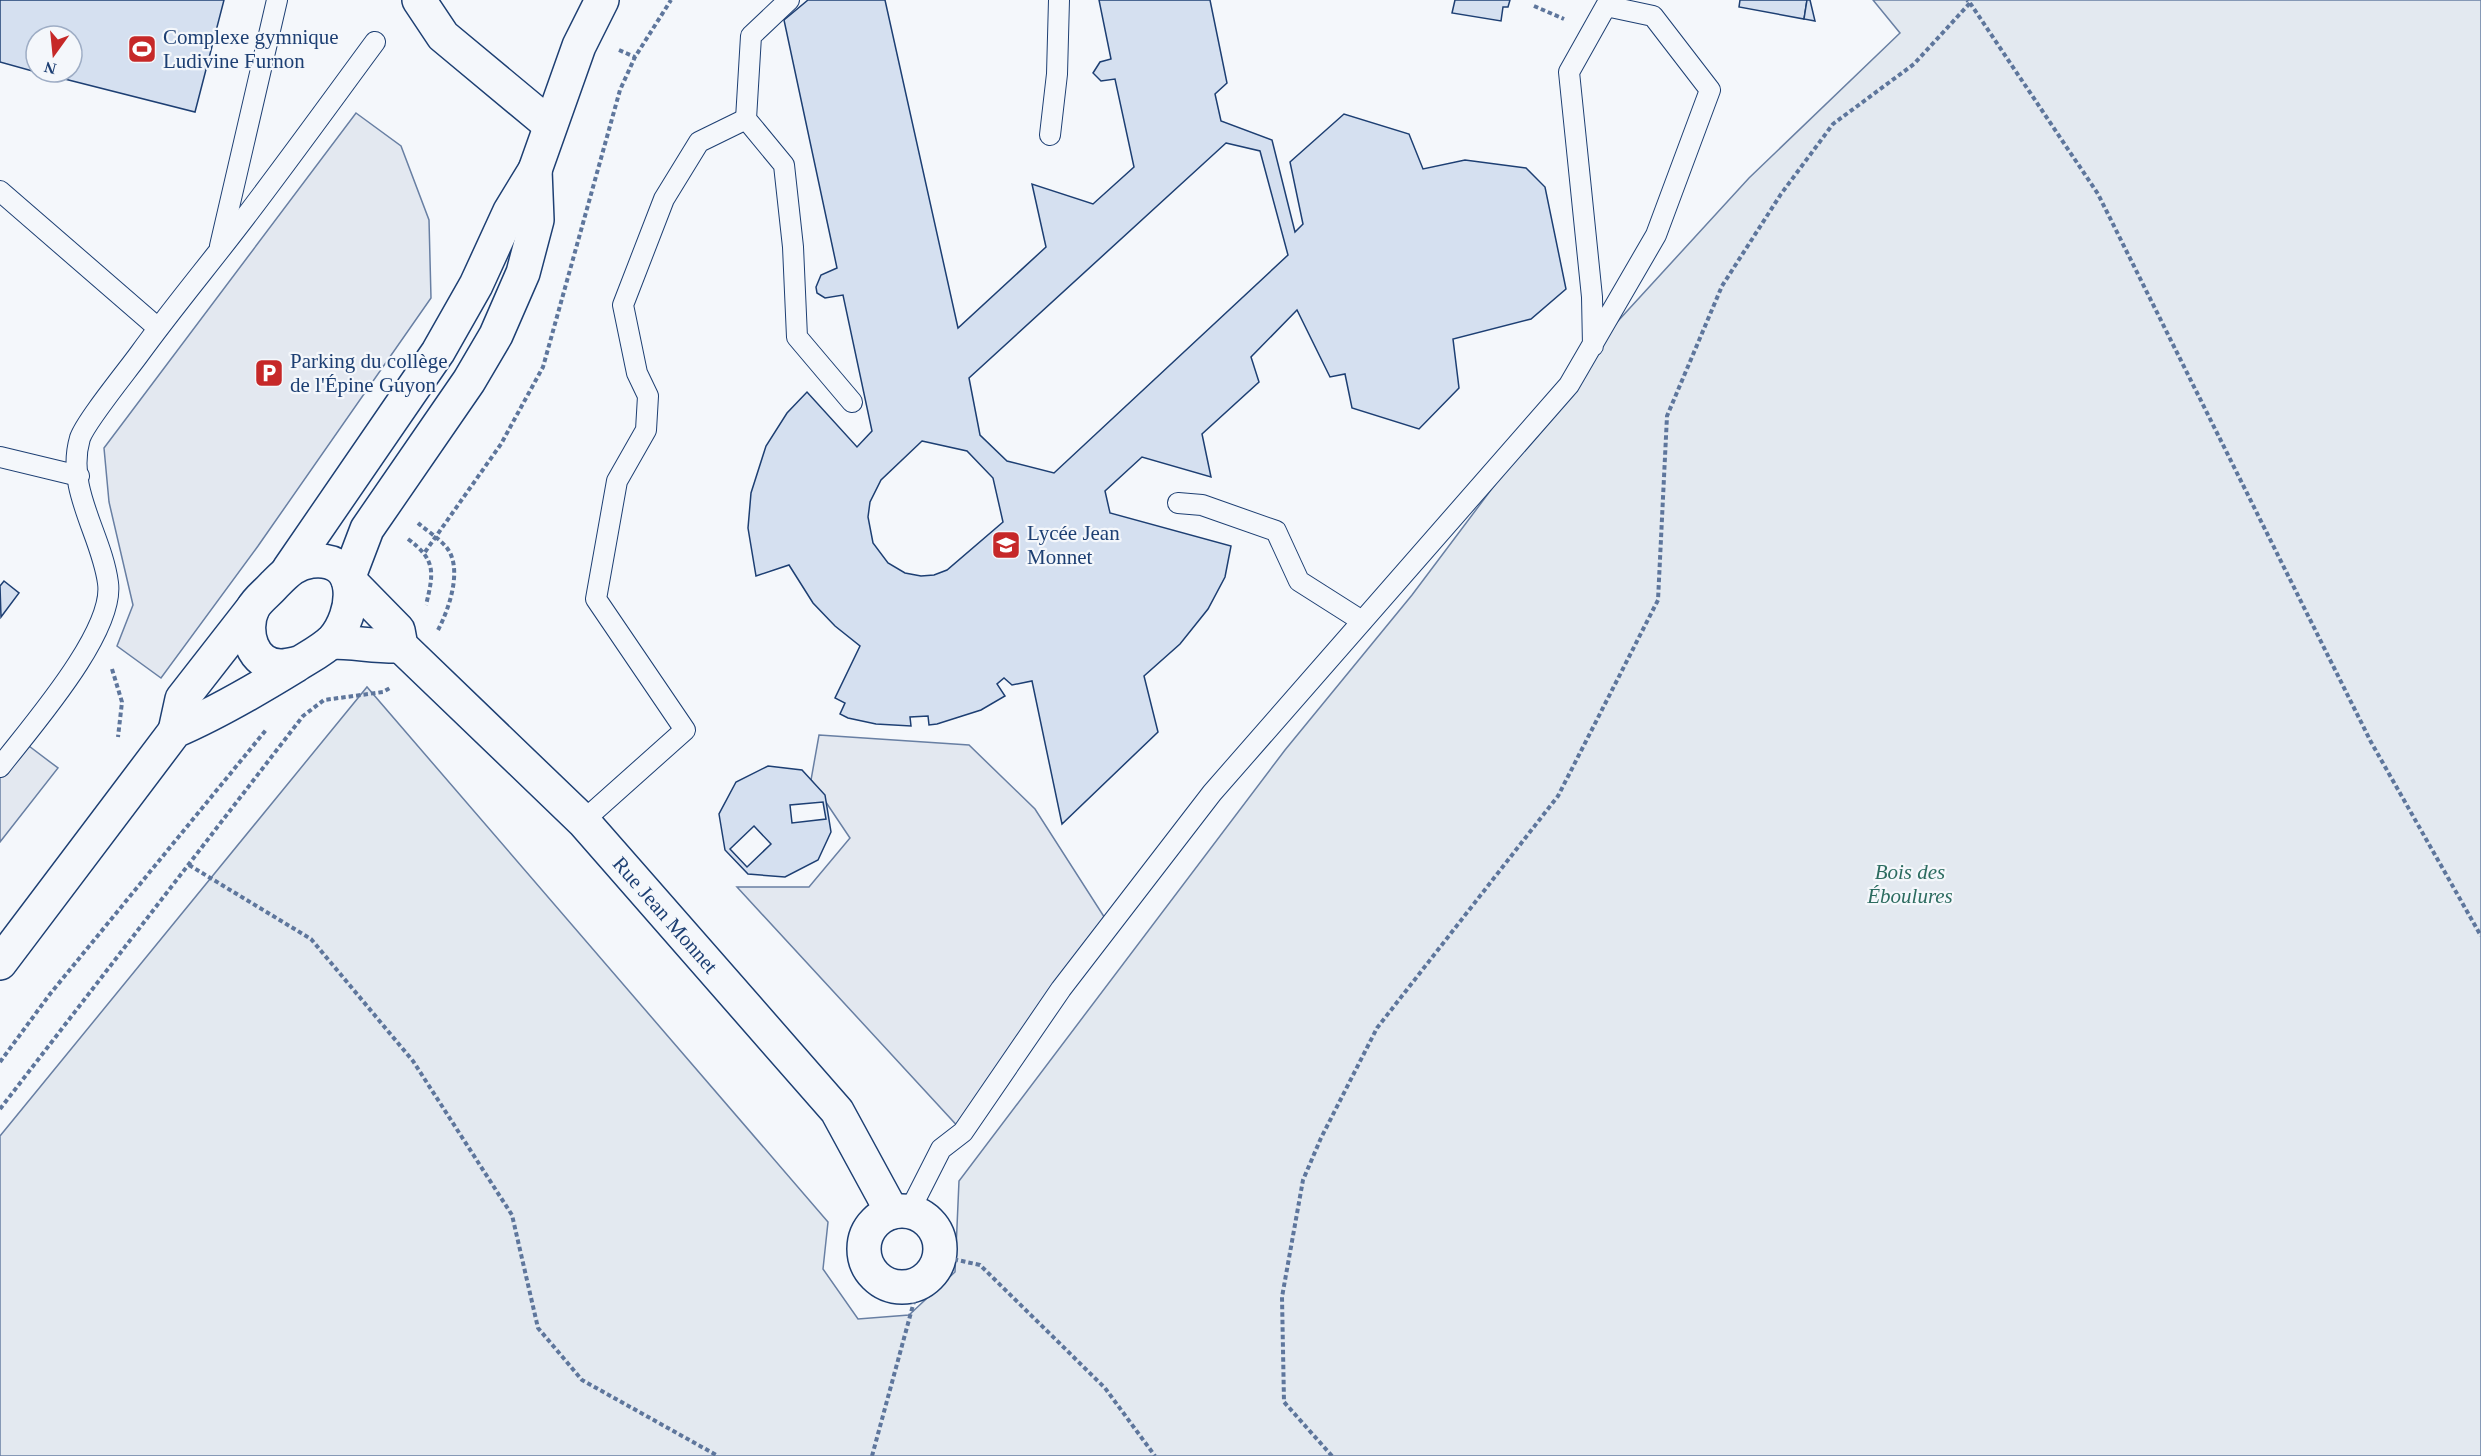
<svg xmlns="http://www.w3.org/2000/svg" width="2481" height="1456" font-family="'Times New Roman',serif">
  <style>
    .green { fill: #e3e9f0; stroke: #687fa3; stroke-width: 1.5 }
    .parking { fill: #e3e8f0; stroke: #687fa3; stroke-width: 1.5 }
    .building { fill: #d5e0f0; stroke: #1d3f73; stroke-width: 1.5; fill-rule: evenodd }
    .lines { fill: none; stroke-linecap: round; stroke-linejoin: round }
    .lane-casing { stroke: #1d3f73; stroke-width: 22 }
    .street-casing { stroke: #1d3f73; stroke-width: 36 }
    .secondary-casing { stroke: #1d3f73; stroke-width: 36 }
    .path { stroke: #5e769c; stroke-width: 4; stroke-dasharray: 4.5 3; stroke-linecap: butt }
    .lane { stroke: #f4f7fb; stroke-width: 20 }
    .street { stroke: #f4f7fb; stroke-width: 33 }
    .secondary { stroke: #f4f7fb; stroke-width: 33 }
    .labels { text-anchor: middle; stroke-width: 4.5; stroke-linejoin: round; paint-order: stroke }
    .poi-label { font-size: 21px; fill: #1d3f73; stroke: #f4f7fb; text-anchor: start }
    .park-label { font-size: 21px; font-style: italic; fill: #2c6c60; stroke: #f4f7fb }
    .street-label { font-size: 21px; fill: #1d3f73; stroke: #f4f7fb }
  </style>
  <rect width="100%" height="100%" fill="#f4f7fb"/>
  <!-- green -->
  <path class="green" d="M1873,0H2481V1456H0V1136L367,687L828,1222L823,1269L858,1319L909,1315L955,1272L959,1181L1285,750L1412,595L1618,321L1749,178L1900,33Z"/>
  <!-- parking -->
  <g class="parking">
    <path d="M356,113L401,146L429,220L431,298L258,546L161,678L117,646L133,605L109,502L104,448Z"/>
    <path d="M819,735L969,745L1035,809L1110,926L963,1132L737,887H809L850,838L811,780Z"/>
    <path d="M21,740L58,768L0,842V767Z"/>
  </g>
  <!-- building -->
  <g class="building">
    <path d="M0,0H224L195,112L37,72H72V36H36V72L0,62Z"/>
    <path d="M808,0H885L958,328L1046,247L1032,184L1093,204L1134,167L1115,79L1101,81L1093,73L1100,62L1111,59L1099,0H1210L1227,83L1215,94L1221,121L1272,140L1295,232L1303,224L1290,162L1344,114L1409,134L1423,169L1465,160L1526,168L1545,187L1566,289L1531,319L1453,339L1459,388L1419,429L1352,408L1345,374L1330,377L1297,310L1251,357L1259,382L1202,434L1211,477L1142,457L1105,491L1110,513L1231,546L1225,577L1208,609L1180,644L1144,676L1158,732L1062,824L1032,681L1012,685L1004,678L997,684L1005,696L981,710L937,724L929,725L928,716L910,717L911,726L876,724L848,718L840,714L845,703L835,698L860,646L835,626L813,603L789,565L756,576L748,528L751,493L766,446L787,413L807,392L857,447L872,431L843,295L825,298L817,293L816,287L821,275L837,268L784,20ZM1226,143L1260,151L1288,255L1054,473L1007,461L980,435L969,378ZM922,441L967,451L993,478L1003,522L947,570L934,575L921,576L905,573L888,563L873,543L868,517L870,502L881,480Z"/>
    <path d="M1455,0H1510L1508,7H1503L1501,21L1452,13Z"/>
    <path d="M1740,0H1807L1804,19L1739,7Z"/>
    <path d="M1807,0H1810L1815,21L1804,19Z"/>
    <path d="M4,581L19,593L1,617L0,586Z"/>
    <path d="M768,766L802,770L825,795L831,832L818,860L785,877L748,874L725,850L719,814L736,782ZM823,802L826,819L792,823L790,805ZM754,826L771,844L747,867L730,849Z"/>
  </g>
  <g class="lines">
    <!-- lane casing -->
    <g class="lane-casing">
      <g id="lane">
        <path d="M789,0L751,36L746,119L784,165L793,247L797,337L852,402"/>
        <path d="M1050,135L1057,74L1059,0"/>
        <path d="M0,191L158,328"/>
        <path d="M220,246L277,0"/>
        <path d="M0,457L79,476"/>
        <path d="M1178,503L1202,505L1276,531L1299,581L1362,621"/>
        <path d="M0,767C30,728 115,632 108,583C102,535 65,489 80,438C86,421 127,371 140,353C172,309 207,267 240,224C286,164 330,103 375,42"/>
        <path d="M583,821L685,730L596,599L617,481L646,430L648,396L637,373L623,305L664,199L699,142L746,119"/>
        <path d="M909,1212L941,1149L963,1132L1061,989L1212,793L1569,385L1656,235L1710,90L1653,16L1606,6L1569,72L1592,297L1593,346"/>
      </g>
    </g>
    <!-- street casing -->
    <g class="street-casing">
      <g id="street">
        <path d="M419,0L443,36L550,125"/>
        <path id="s1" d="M348,579L398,630L401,646L583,821L837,1111L892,1212"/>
        <path d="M331,642C355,642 377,647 401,646"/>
        <circle cx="902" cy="1249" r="38"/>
      </g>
    </g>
    <!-- secondary casing -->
    <g class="secondary-casing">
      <g id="secondary">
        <path d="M289,569L438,352L476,285L510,211L535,170L579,46L602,0"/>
        <path d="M348,579L367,529L469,381L496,335L523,273L537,220L535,170"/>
        <path d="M175,731L182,699L253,608"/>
        <path d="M0,963L175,731C217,713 256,690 295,666C307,658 323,650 333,640C356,614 362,556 312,561C295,563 286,573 274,585C268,592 257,600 253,608C242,631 252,666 281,666C287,666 294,664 299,663"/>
      </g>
    </g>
    <!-- path -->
    <g class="path">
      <path d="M1970,3L2098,194L2371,742L2481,936"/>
      <path d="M1534,6L1564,19"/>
      <path d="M619,50L635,57"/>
      <path d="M418,523C427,531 439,538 447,548C463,569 449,609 438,630"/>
      <path d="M408,539C436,560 434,572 426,605"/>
      <path d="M425,552L501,444L543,367L620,90L635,57L671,0"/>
      <path d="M112,669L122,702L118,737"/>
      <path d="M189,865L311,939L413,1061L512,1215L538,1328L582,1380L718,1456"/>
      <path d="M0,1062L50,994L266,730"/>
      <path d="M0,1109L303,716L324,700L383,692L390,688"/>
      <path d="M939,1256L980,1265L1105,1388L1155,1456"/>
      <path d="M872,1456L919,1283"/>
      <path d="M1332,1456L1284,1402L1282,1297L1303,1180L1321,1138L1377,1028L1558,796L1658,600L1667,416L1722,286L1781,194L1833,124L1914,64L1970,3L1967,0"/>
    </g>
    <!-- lane -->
    <use href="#lane" class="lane"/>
    <!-- street -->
    <use href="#street" class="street"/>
    <!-- secondary -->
    <use href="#secondary" class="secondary"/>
  </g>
  <!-- icons -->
  <defs>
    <g id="stadium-square" transform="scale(1.5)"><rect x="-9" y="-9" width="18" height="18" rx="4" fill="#c62828" stroke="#f4f7fb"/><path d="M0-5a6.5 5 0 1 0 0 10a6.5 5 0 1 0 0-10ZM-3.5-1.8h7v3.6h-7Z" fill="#fff"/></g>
    <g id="parking-square" transform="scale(1.5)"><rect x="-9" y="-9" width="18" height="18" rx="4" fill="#c62828" stroke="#f4f7fb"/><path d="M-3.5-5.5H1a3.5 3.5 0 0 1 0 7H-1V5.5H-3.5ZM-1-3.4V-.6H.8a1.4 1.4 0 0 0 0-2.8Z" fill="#fff"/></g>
    <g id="school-square" transform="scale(1.5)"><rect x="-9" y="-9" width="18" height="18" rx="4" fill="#c62828" stroke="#f4f7fb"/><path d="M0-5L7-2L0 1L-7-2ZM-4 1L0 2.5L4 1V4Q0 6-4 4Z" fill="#fff"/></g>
  </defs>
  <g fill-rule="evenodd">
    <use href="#stadium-square" x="142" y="49"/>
    <use href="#parking-square" x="269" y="373"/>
    <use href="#school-square" x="1006" y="545"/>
  </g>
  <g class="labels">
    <!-- poi labels -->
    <g class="poi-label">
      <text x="163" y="44">Complexe gymnique<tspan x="163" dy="24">Ludivine Furnon</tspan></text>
      <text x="290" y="368">Parking du collège<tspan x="290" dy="24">de l'Épine Guyon</tspan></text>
      <text x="1027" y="540">Lycée Jean<tspan x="1027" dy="24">Monnet</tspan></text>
    </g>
    <!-- park labels -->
    <g class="park-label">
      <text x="1910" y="879">Bois des<tspan x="1910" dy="24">Éboulures</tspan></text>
    </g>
    <!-- street labels -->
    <g class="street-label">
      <text dy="7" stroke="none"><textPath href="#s1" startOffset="465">Rue Jean Monnet</textPath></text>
    </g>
  </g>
  <!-- north arrow -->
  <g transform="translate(54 54) rotate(195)"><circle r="28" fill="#f4f7fb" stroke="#9eadc5" stroke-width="1.5"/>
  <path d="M0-4.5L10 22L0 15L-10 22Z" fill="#c62828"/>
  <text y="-9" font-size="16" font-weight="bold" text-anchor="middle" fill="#1d3f73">N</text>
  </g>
</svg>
